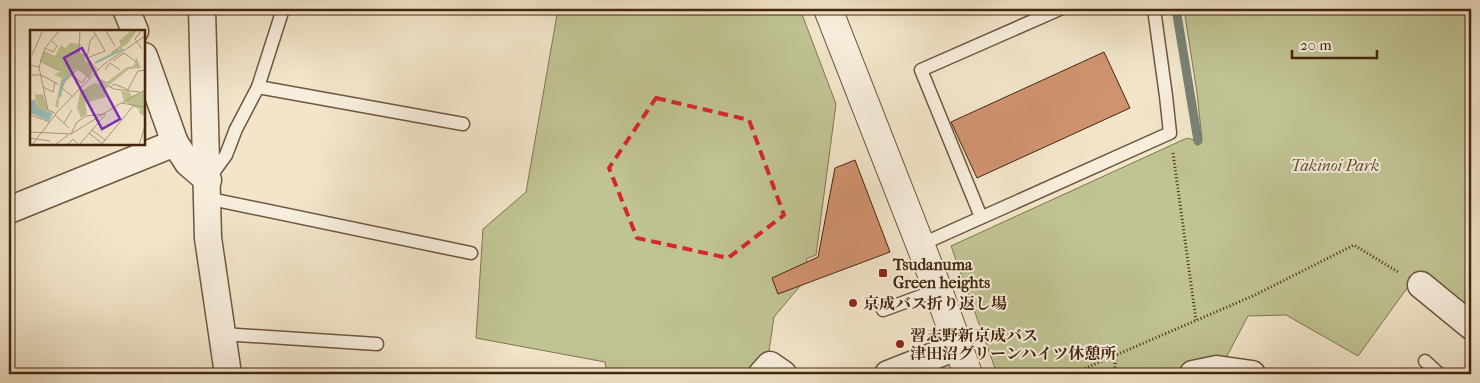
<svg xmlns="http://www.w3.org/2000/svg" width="1480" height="383" font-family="'IM FELL French Canon','Noto Serif JP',serif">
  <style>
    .green { fill: #c0c393; stroke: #827550 }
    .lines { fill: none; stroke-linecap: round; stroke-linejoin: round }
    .stream { stroke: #798275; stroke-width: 9 }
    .building { fill: #d0936f; stroke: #45270e }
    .service-casing { stroke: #70563d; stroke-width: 15 }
    .minor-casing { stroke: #70563d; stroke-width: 29 }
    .tertiary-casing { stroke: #70563d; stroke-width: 30 }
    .path { stroke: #45270e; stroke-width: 3; stroke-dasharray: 1 2.5; stroke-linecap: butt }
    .service { stroke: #f7eedd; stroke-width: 12 }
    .minor { stroke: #f7eedd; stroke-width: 26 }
    .tertiary { stroke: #f7eedd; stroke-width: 28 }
    .marked { fill: none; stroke: #d62828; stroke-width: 4; stroke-dasharray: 10 6; stroke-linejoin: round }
    .poi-dot { fill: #8f2418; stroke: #f7eedd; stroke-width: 2 }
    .labels { text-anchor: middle; stroke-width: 4; stroke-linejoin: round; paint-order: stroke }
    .park-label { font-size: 16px; font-style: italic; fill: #644e2f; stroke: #f7eedd }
    .poi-label { font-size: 16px; font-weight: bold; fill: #45270e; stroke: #f7eedd; text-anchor: start }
    .inset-river { fill: none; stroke: #9bbfb9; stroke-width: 2.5 }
    .inset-road { fill: none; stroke: #ad997f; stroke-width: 1 }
    .view { fill: #7b2cbf; fill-opacity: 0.15; stroke: #7b2cbf; stroke-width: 2.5 }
    .inset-edge { fill: none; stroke: #45270e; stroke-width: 2.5 }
  </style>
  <rect width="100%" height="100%" fill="#f2e5ca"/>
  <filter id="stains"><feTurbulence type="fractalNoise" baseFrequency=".004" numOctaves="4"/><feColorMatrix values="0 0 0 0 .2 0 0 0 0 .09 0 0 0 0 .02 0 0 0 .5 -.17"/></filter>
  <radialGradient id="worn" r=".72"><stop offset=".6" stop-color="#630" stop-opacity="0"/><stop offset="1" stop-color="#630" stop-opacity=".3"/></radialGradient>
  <!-- green -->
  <g class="green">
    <path d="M558,9H800L836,104L816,255L806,259L813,278L800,286L774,317L769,351L748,374H607L605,362L476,338L483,229L526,192Z"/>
    <path d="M1184,9H1471V315L1418,273L1358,356L1286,315L1248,316L1227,356L1162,374H997L951,246L1187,138L1198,141L1202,139L1197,93Z"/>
  </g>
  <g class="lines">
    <!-- stream -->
    <path class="stream" d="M1176,9L1198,141"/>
  </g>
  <!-- building -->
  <g class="building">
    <path d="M1104,52L1130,108L977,178L951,122Z"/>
    <path d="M855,160L890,252L778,294L772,278L818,257L835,168Z"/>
  </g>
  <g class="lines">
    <!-- service casing -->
    <g class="service-casing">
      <g id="service">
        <path d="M258,87L463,124"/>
        <path d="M210,177L226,155L236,129L258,87L283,9"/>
        <path d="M206,198L471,253"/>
        <path d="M981,217L921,70L1060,9"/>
        <path d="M920,245L1170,133L1166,96L1154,9"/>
        <path d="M883,310L938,290"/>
        <path d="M223,334L377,344"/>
        <path d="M1425,361L1439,374"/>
      </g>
    </g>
    <!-- minor casing -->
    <g class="minor-casing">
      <g id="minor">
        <path d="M126,9L135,31"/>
        <path d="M202,9L208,238L228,374"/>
        <path d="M144,56L175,143L188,163L208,180"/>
        <path d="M9,210L175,143"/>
        <path d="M1421,285L1471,326"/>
        <path d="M762,374L770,365L783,374"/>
        <path d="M888,374L959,346"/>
        <path d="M1193,374L1217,369L1252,374"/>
      </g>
    </g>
    <!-- tertiary casing -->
    <g class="tertiary-casing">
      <path id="tertiary" d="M828,9L938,290L968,374"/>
    </g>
    <!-- path -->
    <g class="path">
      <path d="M1173,153L1196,320"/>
      <path d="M1115,356V374"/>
      <path d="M1072,374L1255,295L1354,245L1398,272"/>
    </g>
    <!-- service -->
    <use href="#service" class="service"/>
    <!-- minor -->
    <use href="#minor" class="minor"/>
    <!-- tertiary -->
    <use href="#tertiary" class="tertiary"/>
  </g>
  <!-- marked area -->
  <path class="marked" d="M656,98L749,120L784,215L728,258L637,238L609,168Z"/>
  <!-- markers -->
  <g class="poi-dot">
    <rect x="878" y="268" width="10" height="10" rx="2.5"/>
    <circle cx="853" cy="303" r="5"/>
    <circle cx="900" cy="344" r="5"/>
  </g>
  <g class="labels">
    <!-- park labels -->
    <g class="park-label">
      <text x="1335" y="171">Takinoi Park</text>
    </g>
    <!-- poi labels -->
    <g class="poi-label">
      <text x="893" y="270">Tsudanuma<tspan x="893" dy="18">Green heights</tspan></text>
      <text x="863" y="309">京成バス折り返し場</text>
      <text x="910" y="341">習志野新京成バス<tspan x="910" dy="18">津田沼グリーンハイツ休憩所</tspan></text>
    </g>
  </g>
  <!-- overview -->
  <g transform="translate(30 30)">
    <rect width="115" height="115" fill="#f2e5ca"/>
    <path d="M102,0H107L98,13L82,24L81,22L91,15L89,11ZM40,13L51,14L49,23L54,24L55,31L66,39L59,47L48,38L38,45L31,54L28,78L25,76L32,48L24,45L31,41L10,30L14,21L25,26L31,15L35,18ZM106,27L111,38L99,39L79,55L70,52L71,49L77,52L97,37L104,36ZM64,53L79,56L74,60L76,67L55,73L57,84L51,88L47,78L50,62ZM4,61L6,65L13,64L19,82L8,79ZM91,61L100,62L101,66L115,61V87L109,83L110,80L94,71Z" fill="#c0c393"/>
    <path d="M5,69L8,79L23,83L19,91L0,83V72Z" fill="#9bbfb9"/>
    <path class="inset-river" d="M65,33L93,19M30,67L32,52L43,41"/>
    <path class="inset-road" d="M76,1L85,16M65,5L60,11L57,28L68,40M15,18L23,22L27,16L22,11M112,19L105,9L112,0M49,23L50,0M2,25L13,0M57,28L75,21L63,0M10,31L30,41M83,31L94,23L105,31M9,37L0,35V45H9M75,40L80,33L90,40M9,44L28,54M64,44L70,52L84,59L110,62M41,45L52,53L57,46M13,57L23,62L25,52M81,57L84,54L97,59M97,61L108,41L115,40M43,67L32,58L35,51L48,39L60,48M92,73L115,60M25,83L18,80L9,37L15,18L30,0M0,85L20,92M25,85L39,98M34,93L42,80M62,100L75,110M0,102L41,104L91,73L115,77V65M59,103L74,115M41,104L47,92L56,86L75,84M0,108L20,111M2,115L28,81L73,35L115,6M25,115L38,105M37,115L43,109L49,115M49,115L75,85M71,115L104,75M109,115L115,96"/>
    <path class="view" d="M52,18L90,89L72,99L34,28Z"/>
    <rect width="115" height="115" class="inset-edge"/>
  </g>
  <!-- margin -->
  <rect width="1480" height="383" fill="none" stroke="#f2e5ca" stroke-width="30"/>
  <rect x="10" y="10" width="1460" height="363" fill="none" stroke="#45270e" stroke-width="2.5"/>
  <rect x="15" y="15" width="1450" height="353" fill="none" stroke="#45270e"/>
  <!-- scale -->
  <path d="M1292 50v8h85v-8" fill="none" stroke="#45270e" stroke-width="2.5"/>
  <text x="1300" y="50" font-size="15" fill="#45270e" stroke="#f7eedd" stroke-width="4" paint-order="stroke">20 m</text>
  <rect width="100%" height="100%" filter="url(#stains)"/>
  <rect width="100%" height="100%" fill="url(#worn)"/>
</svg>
